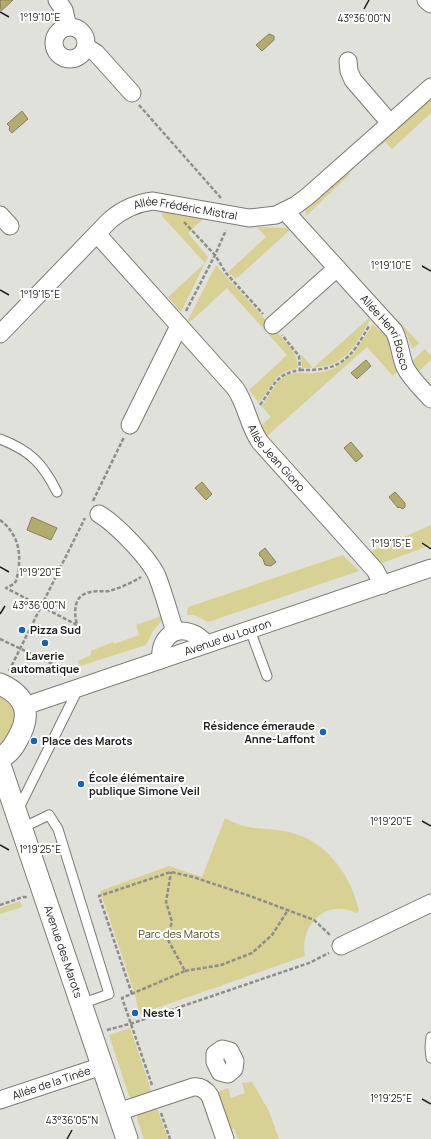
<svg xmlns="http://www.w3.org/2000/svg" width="431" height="1139" font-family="Manrope,sans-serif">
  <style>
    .green { fill: #d7d193 }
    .water { fill: #b3ac6f; stroke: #868156 }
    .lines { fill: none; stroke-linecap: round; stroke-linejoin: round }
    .service-casing { stroke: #7a7a76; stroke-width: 11 }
    .minor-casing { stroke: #7a7a76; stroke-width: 19 }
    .tertiary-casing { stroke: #7a7a76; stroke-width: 23 }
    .path { stroke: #8d8d89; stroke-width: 2.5; stroke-dasharray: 4 2; stroke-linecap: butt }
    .service { stroke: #fff; stroke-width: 9 }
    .minor { stroke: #fff; stroke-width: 17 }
    .tertiary { stroke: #fff; stroke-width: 21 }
    .ticks { fill: none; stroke: #1d1d1b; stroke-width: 1.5 }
    .poi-dot { fill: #1666b4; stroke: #fff; stroke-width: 1.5 }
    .labels { text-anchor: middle; stroke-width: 4; stroke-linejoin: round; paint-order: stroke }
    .street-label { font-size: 11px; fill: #1d1d1b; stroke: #fff }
    .poi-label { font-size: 11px; font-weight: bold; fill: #1d1d1b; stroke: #fff; text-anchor: start }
    .park-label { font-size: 11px; fill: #504b1c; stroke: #fff }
    .ticks-label { font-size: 10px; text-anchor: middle; fill: #1d1d1b; stroke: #fff; stroke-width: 4; stroke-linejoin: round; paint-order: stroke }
  </style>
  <rect width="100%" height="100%" fill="#e1e1dc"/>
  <!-- green -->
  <g class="green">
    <path d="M431,97V113L392,149L385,142L380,146L377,144Z"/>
    <path d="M347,171L350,174L306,216L305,210L308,205Z"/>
    <path d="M163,208L206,216L188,233L208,257L181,312L168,297L205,263L162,216Z"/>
    <path d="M257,227L286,228L290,230L236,279L228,272L266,237Z"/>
    <path d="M216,265L293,350L297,360L298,368L286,371L277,377L259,403L249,390L287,355L227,288L190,322L188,320Z"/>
    <path d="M369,318L370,320C351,352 344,369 302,368L301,354L313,368Z"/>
    <path d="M397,319L419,343L412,349L407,335L396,320Z"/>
    <path d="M373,324L380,331L383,329L390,338L399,370L393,376L367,347L266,437L259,427L271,417L262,406C269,397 274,383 284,377C293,371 305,374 315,373C347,370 358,348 373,324Z"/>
    <path d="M425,349L431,356V360L418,372L412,361Z"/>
    <path d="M431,525V545L382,563L370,552Z"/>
    <path d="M343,555L359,571L208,622L194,615H187L188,607Z"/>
    <path d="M164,615L165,617L153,631L146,645L80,666L78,661L91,655V651L113,642L114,644L139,635L136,625Z"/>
    <path d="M0,691L14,705L17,725L0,748Z"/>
    <path d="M225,818C248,831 260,827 284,831C325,838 350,873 359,911L356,913C326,898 299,926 305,956L131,1017L129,1013L138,1009L135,994L100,891L169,866L202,877Z"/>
    <path d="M20,901L22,907L0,914V908Z"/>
    <path d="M130,1028L153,1096L134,1100L129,1096L109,1035Z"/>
    <path d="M252,1082L269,1111L279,1139H238L234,1129H229L217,1094L218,1092L228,1088L231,1098L245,1093L242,1083Z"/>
    <path d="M156,1105L168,1139H144L137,1119L138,1114Z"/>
  </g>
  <!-- water -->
  <g class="water">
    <path d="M0,0H13L1,11Z"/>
    <path d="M269,34L274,36V40L262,51L256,45Z"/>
    <path d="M22,111L28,119L12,133L9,130L10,127L7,124Z"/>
    <path d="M366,360L371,366L357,379L351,373Z"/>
    <path d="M351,442L363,456L356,462L344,448Z"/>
    <path d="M202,482L212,494L206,500L195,488Z"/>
    <path d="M395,492L405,503V507L403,509L399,507L398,508L389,497Z"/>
    <path d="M32,517L57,528L51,540L27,530Z"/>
    <path d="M265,548L276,562L271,566L265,565L263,559L259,555L260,552Z"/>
  </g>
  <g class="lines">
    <!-- service casing -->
    <g class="service-casing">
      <g id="service">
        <path d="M0,439C31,451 43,464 57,492"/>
        <path d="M250,630L267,676"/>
        <path d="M18,810L78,689"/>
        <path d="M22,828L49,815L58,829L109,994L81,1004"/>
        <path d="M431,1037L430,1048L431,1058"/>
      </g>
    </g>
    <!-- minor casing -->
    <g class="minor-casing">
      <g id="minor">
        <path d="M57,0L64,10L68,27"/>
        <path d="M426,0L431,4"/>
        <circle cx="70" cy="43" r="16"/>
        <path d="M86,47L96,53L132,93"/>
        <path d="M348,61L349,71L353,80L390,123"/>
        <path id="s1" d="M285,211L394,331C400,342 400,355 405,367C411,379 422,389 431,399"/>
        <path d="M0,215L10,226"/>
        <path id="s2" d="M97,234L235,388C247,405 248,425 260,442L375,570L383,585"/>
        <path d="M273,325L337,268"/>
        <path id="s3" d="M0,334L110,220C123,209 136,203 153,201L249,218L276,215L296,205L308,196L431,87"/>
        <path d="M130,425L179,326"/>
        <path d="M99,514C116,524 149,558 157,576C164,594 169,613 175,632"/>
        <path d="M161,660C159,641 172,625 192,633C198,635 203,640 207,644"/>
        <path id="s4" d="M25,706L431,568"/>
        <path d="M341,946L431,903"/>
        <path d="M222,1049L230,1051L235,1061L234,1069L228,1074L220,1072L215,1062V1054Z"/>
        <path id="s5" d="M0,1100L102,1066"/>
        <path d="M118,1112L193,1087C201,1086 206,1090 210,1096L225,1139"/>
      </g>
    </g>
    <!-- tertiary casing -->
    <g class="tertiary-casing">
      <g id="tertiary">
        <path d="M0,684C27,696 32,715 17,740C13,748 8,754 0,758"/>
        <path id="s6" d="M0,765L127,1139"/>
      </g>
    </g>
    <!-- path -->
    <g class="path">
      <path d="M139,105L221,198"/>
      <path d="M184,222L215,255L226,273L263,314"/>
      <path d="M186,311L215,255L226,230"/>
      <path d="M300,370C342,371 350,359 369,326"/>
      <path d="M260,405C274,386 275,374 300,370L299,356L282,335"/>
      <path d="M93,501L124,437"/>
      <path d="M0,520C21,536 22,558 16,581L14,584L6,588L77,625C74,614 73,597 87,593C94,590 102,592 109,591C120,588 131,583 141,577"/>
      <path d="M0,639L74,674"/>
      <path d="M9,671L85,518"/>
      <path d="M0,905L23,897H28"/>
      <path d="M185,971L221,965L252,953L272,935L288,910"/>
      <path d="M132,994L99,896L171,872L193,877L250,896L314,920L331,936"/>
      <path d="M107,1030L133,1023L309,963L329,953"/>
      <path d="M152,1085L122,998L185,971L167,938L172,922L166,902L171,872"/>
      <path d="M161,1113L170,1139"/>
    </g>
    <!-- service -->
    <use href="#service" class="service"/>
    <!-- minor -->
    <use href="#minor" class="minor"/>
    <!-- tertiary -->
    <use href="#tertiary" class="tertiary"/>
  </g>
  <!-- ticks -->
  <path class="ticks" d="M364,9L369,0M0,12L9,17M422,266L431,271M0,290L9,295M422,543L431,549M0,567L9,572M0,614L5,606M422,821L431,826M0,845L9,850M422,1099L431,1104M67,1139L72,1130"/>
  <!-- markers -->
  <g class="poi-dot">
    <circle cx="22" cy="630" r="4"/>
    <circle cx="45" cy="643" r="4"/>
    <circle cx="323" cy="732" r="4"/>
    <circle cx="34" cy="741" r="4"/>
    <circle cx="81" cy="784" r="4"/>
    <circle cx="135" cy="1013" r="4"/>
  </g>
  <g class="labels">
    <!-- street labels -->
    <g class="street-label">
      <text dy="4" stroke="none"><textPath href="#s3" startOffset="239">Allée Frédéric Mistral</textPath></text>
      <text dy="4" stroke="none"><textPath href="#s1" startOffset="159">Allée Henri Bosco</textPath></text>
      <text dy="4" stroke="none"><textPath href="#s2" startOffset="289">Allée Jean Giono</textPath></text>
      <text dy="4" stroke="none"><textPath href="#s4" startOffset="214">Avenue du Louron</textPath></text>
      <text dy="4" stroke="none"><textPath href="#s6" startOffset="197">Avenue des Marots</textPath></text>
      <text dy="4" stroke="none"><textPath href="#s5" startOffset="54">Allée de la Tinée</textPath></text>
    </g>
    <!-- poi labels -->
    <g class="poi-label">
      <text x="30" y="634">Pizza Sud</text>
      <text x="45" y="660" text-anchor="middle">Laverie<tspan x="45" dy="13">automatique</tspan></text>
      <text x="315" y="730" text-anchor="end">Résidence émeraude<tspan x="315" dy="13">Anne-Laffont</tspan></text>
      <text x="42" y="745">Place des Marots</text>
      <text x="89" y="782">École élémentaire<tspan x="89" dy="13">publique Simone Veil</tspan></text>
      <text x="143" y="1017">Neste 1</text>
    </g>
    <!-- park labels -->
    <g class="park-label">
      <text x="179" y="938">Parc des Marots</text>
    </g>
  </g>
  <g class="ticks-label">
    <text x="40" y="21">1°19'10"E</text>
    <text x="364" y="22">43°36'00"N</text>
    <text x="391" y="269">1°19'10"E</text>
    <text x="40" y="298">1°19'15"E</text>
    <text x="391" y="547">1°19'15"E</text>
    <text x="40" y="576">1°19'20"E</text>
    <text x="39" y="609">43°36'00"N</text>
    <text x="391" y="825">1°19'20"E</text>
    <text x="40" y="853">1°19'25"E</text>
    <text x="391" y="1102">1°19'25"E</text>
    <text x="72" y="1124">43°36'05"N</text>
  </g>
</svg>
